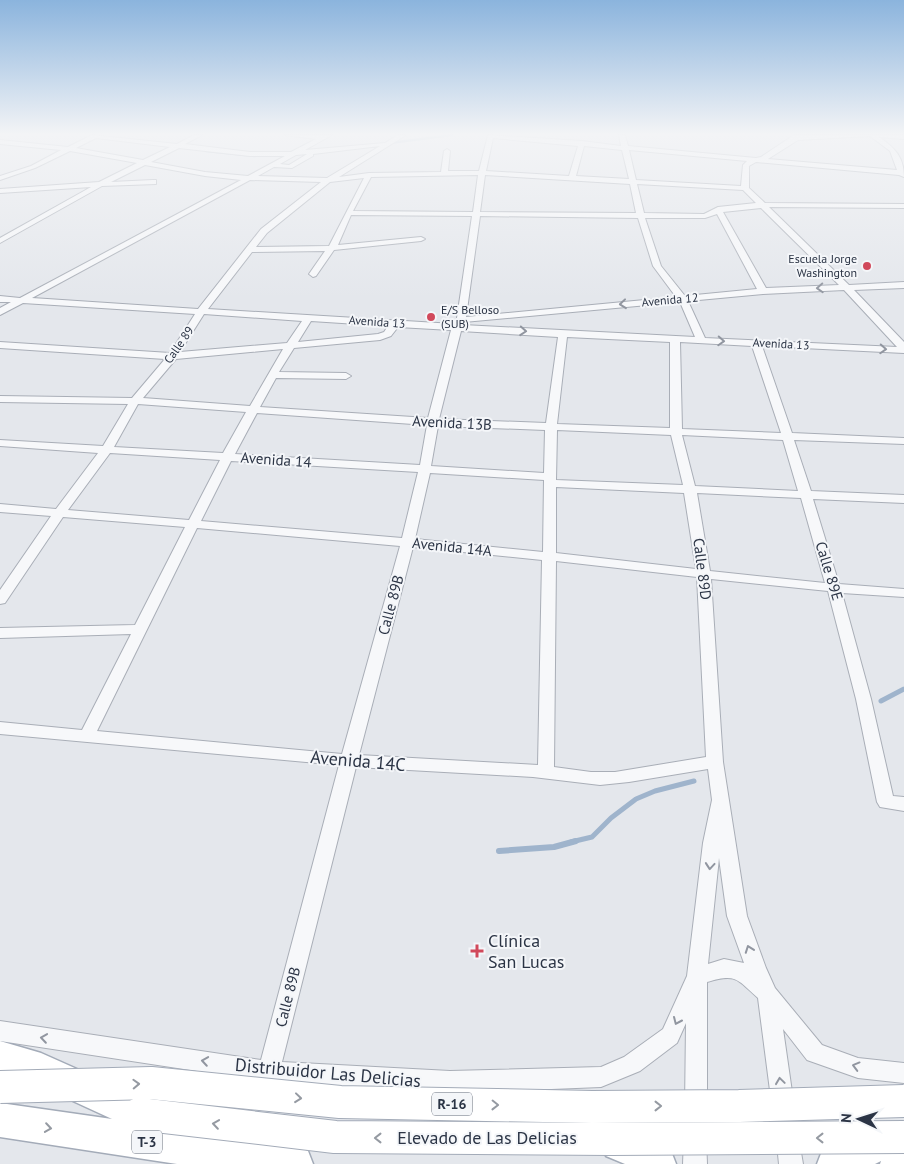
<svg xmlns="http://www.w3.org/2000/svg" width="904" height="1164" font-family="'PT Sans',sans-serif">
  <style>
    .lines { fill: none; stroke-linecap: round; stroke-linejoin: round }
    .stream-far2 { stroke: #9fb4cc; stroke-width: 2.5 }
    .stream-far1 { stroke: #9fb4cc; stroke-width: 5 }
    .stream { stroke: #9fb4cc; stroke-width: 6 }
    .street-casing { stroke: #a9aeb7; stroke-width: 2 }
    .primary-casing { stroke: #a3abb8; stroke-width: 3 }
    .street { fill: #f7f8fa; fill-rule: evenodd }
    .primary { fill: #fff; fill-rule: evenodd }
    .primary-bridge-casing { stroke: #a3abb8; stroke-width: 34; stroke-linecap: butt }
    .primary-bridge { stroke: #fff; stroke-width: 32 }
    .oneway { stroke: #9196a0 }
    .oneway2 { stroke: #959aa2 }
    .poi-dot { fill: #d1495b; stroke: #f4f6f9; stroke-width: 2 }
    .labels { text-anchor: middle; stroke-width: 4; stroke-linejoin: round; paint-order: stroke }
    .far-poi-label { font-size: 12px; fill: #2b3445; stroke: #f4f6f9; text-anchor: end }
    .far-street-label { font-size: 12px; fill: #2b3445; stroke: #f4f6f9 }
    .shield { fill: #f4f6f9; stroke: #676e7b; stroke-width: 1 }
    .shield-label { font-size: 14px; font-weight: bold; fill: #2b3445 }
    .street-label { font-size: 15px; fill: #2b3445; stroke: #f4f6f9 }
    .near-street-label { font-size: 18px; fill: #2b3445; stroke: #f4f6f9 }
    .near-poi-label { font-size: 18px; fill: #2b3445; stroke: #f4f6f9; text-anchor: start }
  </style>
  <rect width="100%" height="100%" fill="#e4e7ec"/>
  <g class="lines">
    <!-- stream-far2 -->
    <g class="stream-far2">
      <path d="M390,143L452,135"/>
      <path d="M206,151L255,156"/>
    </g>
    <!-- stream-far1 -->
    <g class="stream-far1">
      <path d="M881,701L904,689"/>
      <path d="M571,842L592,837L611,818L636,799L655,791L694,781"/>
    </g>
    <!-- stream -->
    <path class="stream" d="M499,851L554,847L576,841"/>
    <!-- street casing -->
    <g class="street-casing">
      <g id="street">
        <path d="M92,135L177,144L194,135H202L185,144L250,152H291L316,139L285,135H332L305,150L385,143L398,135H406L339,177L369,173L441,172L444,151L447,149L450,151L448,171H479L488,135L582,141L621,146L619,135H625L628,146L756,158L761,157L794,135H904V139L879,137C895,148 904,157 904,177L899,175L756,162L749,166V188L765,203L904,204V208L769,207L849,285L904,282V288L854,290L904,342V353L762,346L792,433L904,438V444L794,440L811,491L904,495V503L813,499L839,584L904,589V597L842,593L871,699L893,796L904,797V811L880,807L877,802L856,699L828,591L711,579L723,762L747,916L766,968L775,988L822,1045L858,1058L904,1063V1083L858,1078L807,1060L783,1029L794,1106L791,1114L783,1117L775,1114L772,1106L758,998C737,979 736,973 707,982V1108L704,1116L696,1119L688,1116L685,1108L686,1023L677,1043L640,1071L601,1087L450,1093L269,1082L0,1041V1021L261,1060L339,765L0,734V722L82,730L131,634L0,638V628L135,625L185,527L63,517L5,603L0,604V590L51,516L0,512V504L56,509L98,453L0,446V440L103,446L128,404L0,402V396L132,398L165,359L0,348V342L170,353L195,314L23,303L0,315V308L11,302H0V296L20,298L241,180L205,176L145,165L111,182L153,180H156V184L102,186L0,243V238L91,187L0,193V189L99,182L137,163L70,151L35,168L0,180V176L31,166L61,150L0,144V140L68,147ZM870,136L890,151L897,170L768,159L798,140ZM96,138L170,147L143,160L76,148ZM493,138L578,146L569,176L486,171ZM380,146L327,178L258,176L274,167L292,168L313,156V154ZM584,146L622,150L629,179L576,176ZM179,148L250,156H285L248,176L205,172L151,162ZM629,150L747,161L743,165L741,186L636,180ZM307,154L289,165L280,164L296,155ZM478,175L473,212L353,211L371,177ZM485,175L630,184L636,213L480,212ZM364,178L329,246L256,247L267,233L330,182ZM250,180L321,182L261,229L198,309L32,298ZM637,184L743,190L756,203L718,207L704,214L644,213ZM761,208L839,285L766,288L723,212ZM717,214L757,289L685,296L661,266L645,218H705ZM351,215L472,216L457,318L454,324L208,309L252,252L325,251L309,274L313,277L316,276L334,250L421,241L425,239L421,237L338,245ZM480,216L638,218L653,266L676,297L466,317ZM844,290L897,347L705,338L688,301L763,294ZM680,302L695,337L463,325L464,322ZM204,314L302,321L287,343L180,352ZM311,321L388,326L384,332L378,334L298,342ZM398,327L451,330L428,418L260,407L276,378L346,379L351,376L346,373L279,372L294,348L380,340L391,336ZM461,331L558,337L546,423L439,419ZM567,337L670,342V428L557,424ZM680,342L752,346L781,433L682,429ZM283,349L250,406L143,398L176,359ZM138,404L246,412L223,453L114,447ZM257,413L427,425L420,465L235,454ZM438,426L545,430L544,473L431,466ZM557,430L671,435L683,485L556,480ZM682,435L783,440L798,491L695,486ZM110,453L220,460L189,520L68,510ZM231,461L418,472L402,538L201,521ZM430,473L544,480L543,552L415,539ZM556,487L684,493L696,569L556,553ZM697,493L801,498L825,583L710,571ZM197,528L400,546L342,754L97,731ZM413,547L542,560L538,765L359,755ZM556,561L697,577L706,757L615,772H591L554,767ZM356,767L533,777L600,785L629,782L708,769L712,800L703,843L687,976L663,1029L624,1057L601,1067L450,1071L282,1062ZM719,858L727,916L744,963L724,959L708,964Z"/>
        <path d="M787,1124L795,1127L798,1135L803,1164H779L776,1135L779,1127Z"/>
        <path d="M695,1126L703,1129L706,1137L707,1164H683L684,1137L687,1129Z"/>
      </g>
    </g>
    <!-- primary casing -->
    <g class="primary-casing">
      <g id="primary">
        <path d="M0,1041L41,1053L151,1102L156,1114L152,1125L295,1146L308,1151L313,1164H177L0,1137V1103L112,1119L25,1079L0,1073Z"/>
        <path d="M885,1123L898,1128L903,1141L901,1146H904V1164H880L881,1161L875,1164H817L822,1151Z"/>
        <path d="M619,1125L658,1142L671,1151L676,1164H625L606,1156L601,1143L606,1130Z"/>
      </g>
    </g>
    <!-- street -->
    <use href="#street" class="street"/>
    <!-- primary -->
    <use href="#primary" class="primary"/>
    <!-- primary-bridge casing -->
    <g class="primary-bridge-casing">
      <g id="primary-bridge">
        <path d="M0,1087L151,1083L340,1102L592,1107L739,1106L904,1101"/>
        <path d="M139,1114L335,1137L611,1139L904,1137"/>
      </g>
    </g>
    <!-- primary-bridge -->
    <use href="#primary-bridge" class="primary-bridge"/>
  </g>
  <!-- one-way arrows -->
  <defs><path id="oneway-chevron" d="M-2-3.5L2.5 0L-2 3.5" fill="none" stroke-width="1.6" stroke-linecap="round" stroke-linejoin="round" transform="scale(1.25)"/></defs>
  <g class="oneway">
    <use href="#oneway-chevron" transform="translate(820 288) rotate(177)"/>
    <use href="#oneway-chevron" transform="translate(623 304) rotate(174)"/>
    <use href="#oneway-chevron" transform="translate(523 331) rotate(4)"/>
    <use href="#oneway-chevron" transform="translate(721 341) rotate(3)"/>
    <use href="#oneway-chevron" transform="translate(883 349) rotate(3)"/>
    <use href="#oneway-chevron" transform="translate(710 866) rotate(95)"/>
    <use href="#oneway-chevron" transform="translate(749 949) rotate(-110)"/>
    <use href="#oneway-chevron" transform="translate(677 1021) rotate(114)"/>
    <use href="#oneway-chevron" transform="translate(44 1038) rotate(-172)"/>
    <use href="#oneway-chevron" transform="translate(205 1061) rotate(-171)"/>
    <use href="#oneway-chevron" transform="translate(856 1066) rotate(-165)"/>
    <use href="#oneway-chevron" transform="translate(780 1081) rotate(-98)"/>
  </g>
  <g class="oneway2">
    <use href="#oneway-chevron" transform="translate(136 1084) rotate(-2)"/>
    <use href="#oneway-chevron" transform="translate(298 1098) rotate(6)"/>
    <use href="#oneway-chevron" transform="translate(495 1105) rotate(1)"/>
    <use href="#oneway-chevron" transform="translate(658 1106)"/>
    <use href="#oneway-chevron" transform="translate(216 1124) rotate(-172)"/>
    <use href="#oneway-chevron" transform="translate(48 1128) rotate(8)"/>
    <use href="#oneway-chevron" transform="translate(378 1138) rotate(-180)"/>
    <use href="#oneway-chevron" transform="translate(820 1138) rotate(180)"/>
  </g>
  <!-- sky -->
  <linearGradient id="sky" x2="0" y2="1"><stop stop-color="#8bb4dd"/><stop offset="0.45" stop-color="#f3f4f6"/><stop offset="1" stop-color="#f3f4f6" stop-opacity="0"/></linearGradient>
  <rect width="904" height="298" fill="url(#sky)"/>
  <!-- markers -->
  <g class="poi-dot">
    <circle cx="867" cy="266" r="5"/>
    <circle cx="431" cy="317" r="5"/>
    <path d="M474.5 943.5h5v5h5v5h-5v5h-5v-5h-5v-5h5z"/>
  </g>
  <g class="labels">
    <!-- far-poi labels -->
    <g class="far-poi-label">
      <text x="857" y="263">Escuela Jorge<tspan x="857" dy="14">Washington</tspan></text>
      <text x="441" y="314" text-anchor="start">E/S Belloso<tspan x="441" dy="14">(SUB)</tspan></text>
    </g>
    <!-- far-street labels -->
    <g class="far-street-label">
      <text transform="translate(670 300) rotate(-5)" y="4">Avenida 12</text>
      <text transform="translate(377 322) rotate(4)" y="4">Avenida 13</text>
      <text transform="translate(781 344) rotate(3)" y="4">Avenida 13</text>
      <text transform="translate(179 345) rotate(-55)" y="4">Calle 89</text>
    </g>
    <!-- shield labels -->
    <g class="shield">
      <rect x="432" y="1092.5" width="40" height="23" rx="4"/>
      <rect x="132" y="1130.5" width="30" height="23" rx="4"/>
    </g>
    <g class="shield-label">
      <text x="452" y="1109">R-16</text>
      <text x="147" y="1147">T-3</text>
    </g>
    <!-- street labels -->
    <g class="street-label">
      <text transform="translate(452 423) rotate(3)" y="5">Avenida 13B</text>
      <text transform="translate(276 460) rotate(4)" y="5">Avenida 14</text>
      <text transform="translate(452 547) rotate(6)" y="5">Avenida 14A</text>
      <text transform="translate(702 569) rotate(83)" y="5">Calle 89D</text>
      <text transform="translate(829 571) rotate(73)" y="5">Calle 89E</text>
      <text transform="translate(391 605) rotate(-75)" y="5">Calle 89B</text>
      <text transform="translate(288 997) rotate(-76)" y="5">Calle 89B</text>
    </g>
    <!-- near-street labels -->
    <g class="near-street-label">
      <text transform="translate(358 761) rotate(5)" y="6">Avenida 14C</text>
      <text transform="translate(328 1073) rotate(5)" y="6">Distribuidor Las Delicias</text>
      <text x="487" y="1144">Elevado de Las Delicias</text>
    </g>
    <!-- near-poi labels -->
    <g class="near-poi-label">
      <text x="488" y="947">Clínica<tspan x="488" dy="21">San Lucas</tspan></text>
    </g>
  </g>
  <!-- north arrow -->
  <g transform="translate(859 1119) rotate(274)" stroke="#f4f6f9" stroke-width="4" paint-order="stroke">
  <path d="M0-4L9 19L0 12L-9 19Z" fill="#2b3445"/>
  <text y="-8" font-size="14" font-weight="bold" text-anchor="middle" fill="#2b3445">N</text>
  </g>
</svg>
